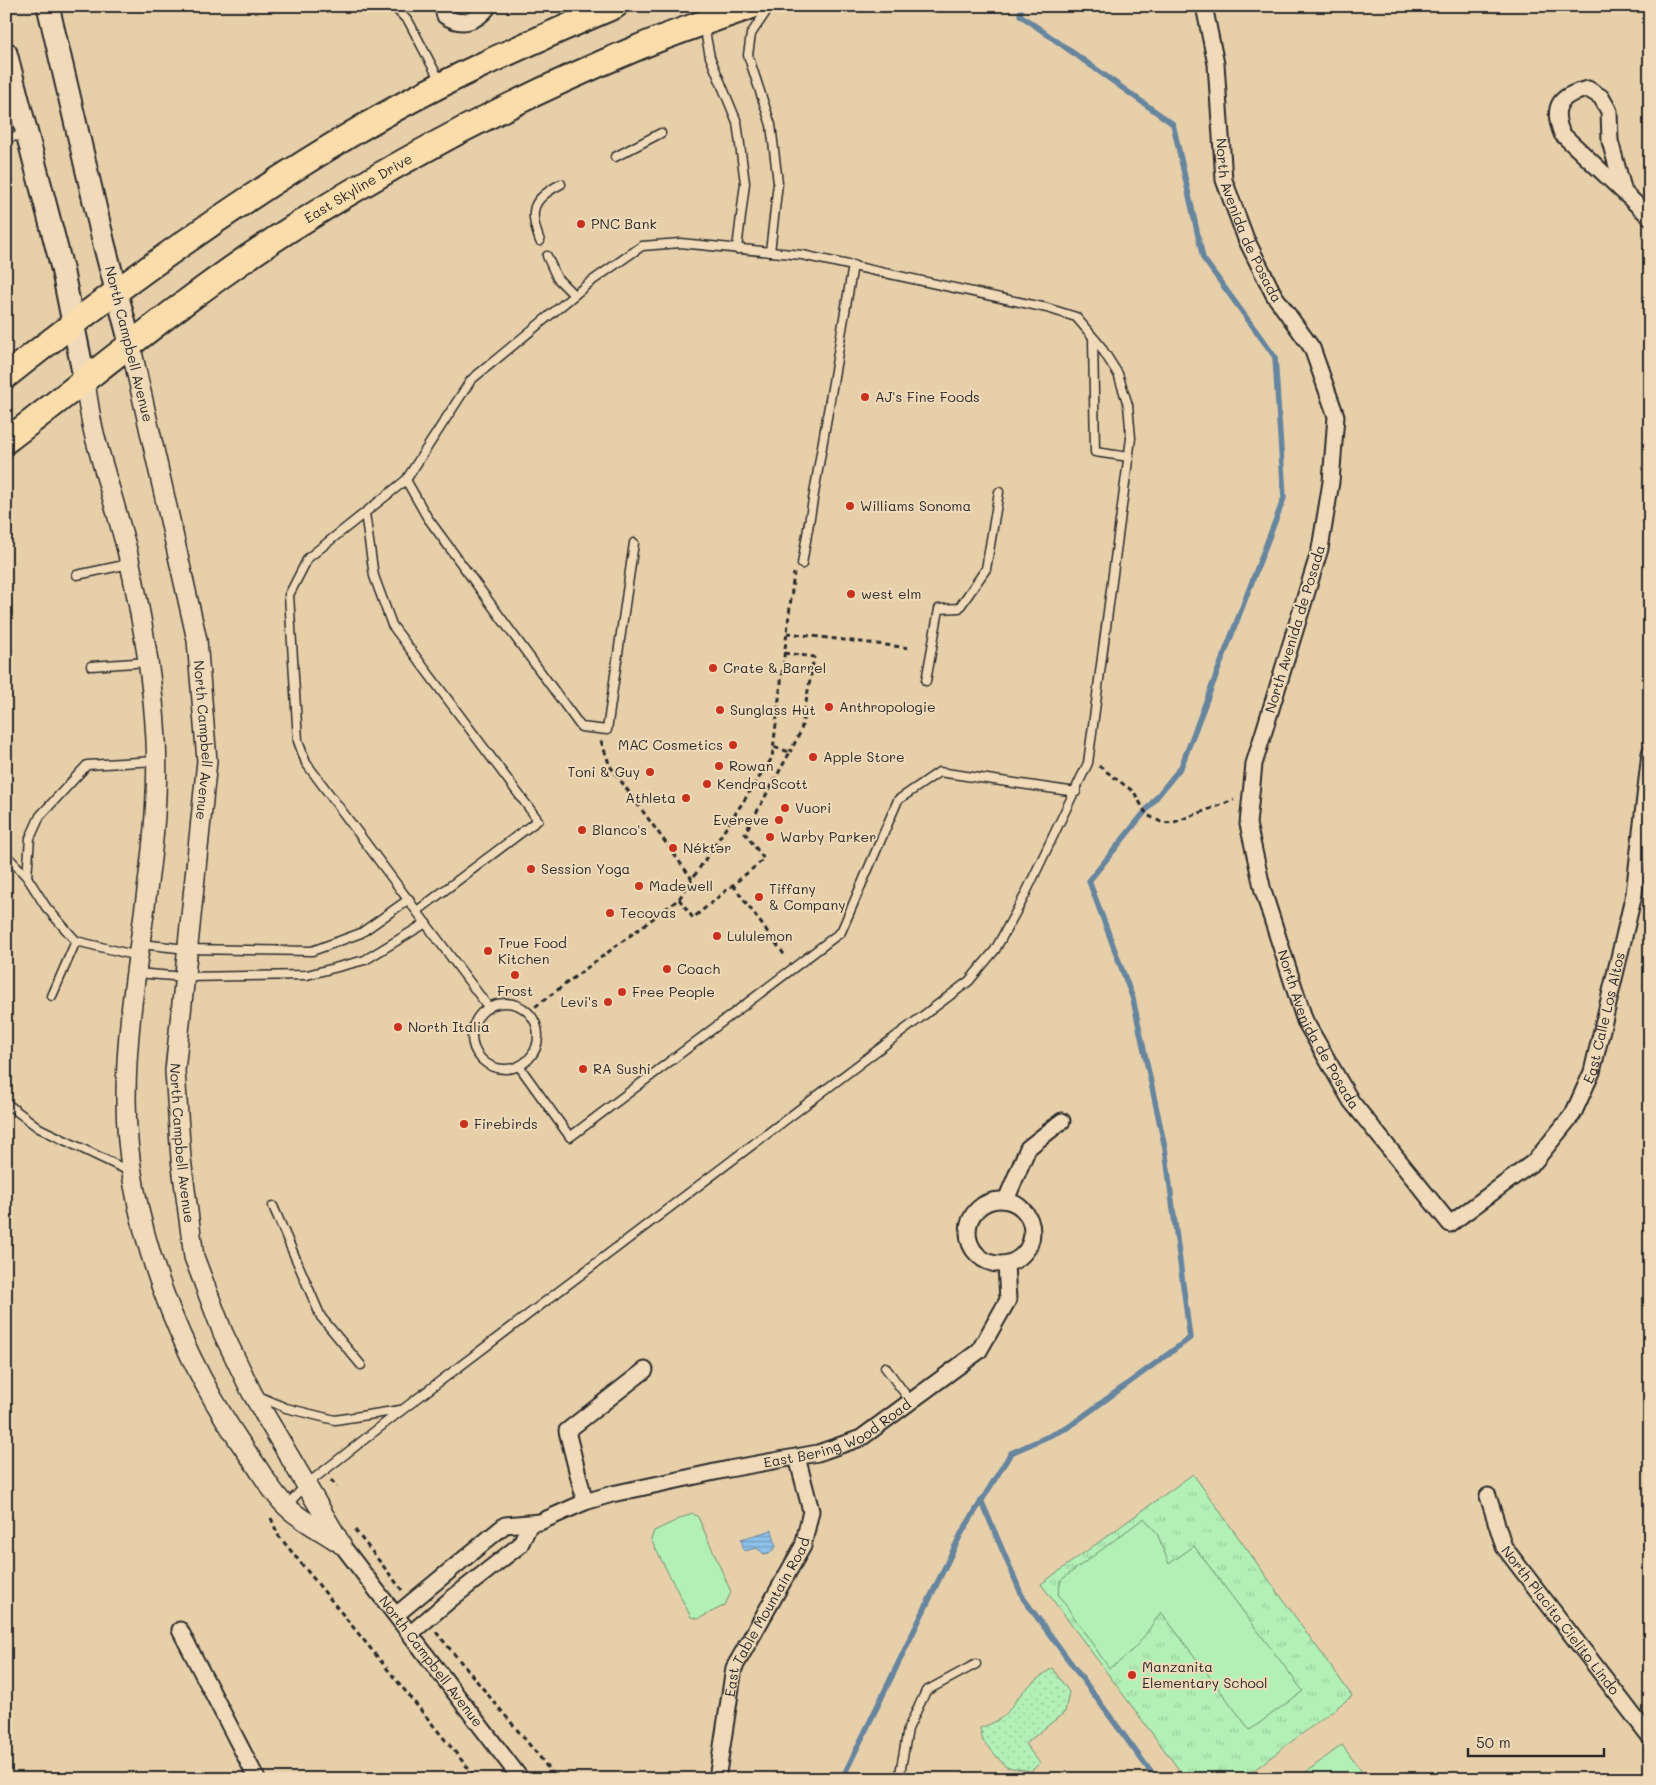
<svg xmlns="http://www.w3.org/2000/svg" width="1656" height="1785" font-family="Mali,sans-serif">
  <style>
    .grass { fill: url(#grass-tufts); stroke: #6e8e70 }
    .park { fill: url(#park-dots); stroke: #6e8e70 }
    .garden { fill: #b2f0b6; stroke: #6e8e70 }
    .water { fill: url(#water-rules); stroke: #66859e }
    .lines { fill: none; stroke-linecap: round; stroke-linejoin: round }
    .stream { stroke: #66859e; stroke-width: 5.5 }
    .service-casing { stroke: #2b2b2b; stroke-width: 11 }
    .minor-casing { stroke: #2b2b2b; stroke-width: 19 }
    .tertiary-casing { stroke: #2b2b2b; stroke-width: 22 }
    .secondary-casing { stroke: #2b2b2b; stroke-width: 25 }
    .primary-casing { stroke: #2b2b2b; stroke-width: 28 }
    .path { stroke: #2b2b2b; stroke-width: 3; stroke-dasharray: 5 4; stroke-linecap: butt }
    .service { stroke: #f0dab9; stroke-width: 8 }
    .minor { stroke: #f0dab9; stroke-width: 15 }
    .tertiary { stroke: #f0dab9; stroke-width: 19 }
    .secondary { stroke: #f0dab9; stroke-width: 21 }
    .primary { stroke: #faddab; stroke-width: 24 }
    .poi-dot { fill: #c8321e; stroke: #f0dab9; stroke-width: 2 }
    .labels { text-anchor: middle; stroke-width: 4; stroke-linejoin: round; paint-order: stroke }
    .street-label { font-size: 14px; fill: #2b2b2b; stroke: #f0dab9 }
    .poi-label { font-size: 14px; fill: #2b2b2b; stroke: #f0dab9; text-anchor: start }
  </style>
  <defs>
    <pattern id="grass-tufts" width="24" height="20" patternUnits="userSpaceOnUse" patternTransform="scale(1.25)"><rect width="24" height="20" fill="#b2f0b6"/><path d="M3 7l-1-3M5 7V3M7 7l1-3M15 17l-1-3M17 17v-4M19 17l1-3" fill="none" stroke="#99ce9d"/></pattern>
    <pattern id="park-dots" width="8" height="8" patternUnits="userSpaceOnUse" patternTransform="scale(1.25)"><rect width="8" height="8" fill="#b2f0b6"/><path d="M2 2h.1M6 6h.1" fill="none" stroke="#99ce9d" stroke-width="1.8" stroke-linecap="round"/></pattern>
    <pattern id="water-rules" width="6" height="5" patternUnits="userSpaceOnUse" patternTransform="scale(1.25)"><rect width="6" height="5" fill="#8dc1ea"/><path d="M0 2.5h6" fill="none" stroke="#739dbe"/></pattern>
  </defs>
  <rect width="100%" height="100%" fill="#e7cfaa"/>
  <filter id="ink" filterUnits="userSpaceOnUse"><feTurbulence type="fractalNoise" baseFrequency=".02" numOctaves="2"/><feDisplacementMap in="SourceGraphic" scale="10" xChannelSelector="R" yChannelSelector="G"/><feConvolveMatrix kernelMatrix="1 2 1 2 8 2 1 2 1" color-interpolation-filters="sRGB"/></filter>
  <g filter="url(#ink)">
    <!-- grass -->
    <path class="grass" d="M1193,1474L1352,1696L1246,1776L1239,1779H1186L1041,1584Z"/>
    <!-- park -->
    <path class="park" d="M1052,1668L1069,1692L1065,1712L1025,1744L1040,1763L1031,1771L1006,1767L983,1741L980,1728C1009,1717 1004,1715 1021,1694C1029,1684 1042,1676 1052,1668Z"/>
    <!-- garden -->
    <g class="garden">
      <path d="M692,1513L698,1517L731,1592L725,1605L698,1619L691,1617L651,1540L654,1531Z"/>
      <path d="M1144,1518L1157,1533L1169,1564L1194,1546L1303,1691L1250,1730L1161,1612C1146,1633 1134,1655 1109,1668L1058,1594L1061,1580Z"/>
      <path d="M1342,1745L1367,1779H1297Z"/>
    </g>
    <!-- water -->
    <path class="water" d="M772,1530L776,1547L769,1553L764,1554L757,1548L744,1551L741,1539Z"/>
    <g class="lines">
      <!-- stream -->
      <g class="stream">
        <path d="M981,1500L1023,1598L1156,1779"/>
        <path d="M842,1779L961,1534L1011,1453L1067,1428L1190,1338L1165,1148L1133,999L1089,881L1181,767L1284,498L1275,357L1203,258L1173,124L1020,15L1022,6"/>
      </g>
      <!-- service casing -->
      <g class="service-casing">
        <g id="service">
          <path d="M393,6L409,22L440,81"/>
          <path d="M704,26L710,57L737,122L745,183L737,249"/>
          <path d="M6,137L27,136"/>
          <path d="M615,157L661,133"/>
          <path d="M540,241C528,210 532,199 561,184"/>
          <path d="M770,252L778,183L771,125L748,55L751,34L770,6"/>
          <path d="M547,256L557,278L574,295"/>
          <path d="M1093,338L1095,452L1129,457"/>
          <path d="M406,480L427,517L581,727L607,730L634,543"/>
          <path d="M365,513L374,576L392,625L538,820L417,911"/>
          <path d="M802,564L853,265"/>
          <path d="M77,575L129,564"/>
          <path d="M91,666L149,662"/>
          <path d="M926,681L939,609L959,608L986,569L999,492"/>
          <path d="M6,855L27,877L46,907L76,941L138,956"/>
          <path d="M27,877L30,838L40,816L87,765L156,761"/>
          <path d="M141,944L187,949L312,951L361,933L409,899"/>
          <path d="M136,973L185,977L307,975L365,960L426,923"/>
          <path d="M52,996L76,941"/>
          <circle cx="505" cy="1036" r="33"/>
          <path d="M519,1066L570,1137L841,932L898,800L939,772L1076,792"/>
          <path d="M6,1103L39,1128L131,1172"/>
          <path d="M273,1206L321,1317L361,1365"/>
          <path d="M885,1367L912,1403"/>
          <path d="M258,1396L286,1408L335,1420L400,1410"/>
          <path d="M286,1506L307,1484L402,1410L969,981L995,950L1023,899L1088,763L1131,438L1128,405L1118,374L1099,344L1076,317L1047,308L802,255L680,243L642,246L589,283L471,380L406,480L308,558L289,595L298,741L306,763L489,1008"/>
          <path d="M899,1779L908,1729L926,1691L976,1664"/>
        </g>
      </g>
      <!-- minor casing -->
      <g class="minor-casing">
        <g id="minor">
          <path d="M442,6L445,16C462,27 477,22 489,6"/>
          <path id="s1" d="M1204,6L1216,64L1224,180L1246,239L1274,295L1312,348L1336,416L1331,482L1320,549L1254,764L1248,824L1263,891L1305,1021L1351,1101L1450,1224L1535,1161L1573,1114L1592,1072L1634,894L1650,753"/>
          <path d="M1624,192L1610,141L1609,111L1601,97L1588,89C1559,95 1551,107 1562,134L1650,217"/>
          <circle cx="1000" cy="1232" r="32"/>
          <path d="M1006,1200L1028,1148L1062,1121"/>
          <path id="s2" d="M1488,1496L1504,1547L1650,1737"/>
          <path d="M585,1502L567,1431L645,1370"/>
          <path id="s3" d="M341,1544L521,1779"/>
          <path id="s4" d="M396,1615L505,1525L540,1522L585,1502L612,1494L729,1469L818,1453L861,1438L979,1351L1008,1300L1006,1264"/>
          <path d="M180,1630L257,1779"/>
          <path d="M410,1634L451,1599L520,1545L530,1524"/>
          <path id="s5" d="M717,1779L734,1668L803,1546L811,1511L797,1457"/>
        </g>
      </g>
      <!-- tertiary casing -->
      <g class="tertiary-casing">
        <g id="tertiary">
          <path id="s6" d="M130,343L197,640L207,761L175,1071L181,1159L194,1257L223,1333L252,1393L341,1544"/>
          <path d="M85,382C88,400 90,419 95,437C105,474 117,512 127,550C141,612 153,676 156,740C162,860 126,978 126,1098C126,1223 180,1360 253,1461C263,1475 273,1494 286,1506C300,1520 321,1530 337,1541"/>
        </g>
      </g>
      <!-- secondary casing -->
      <g class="secondary-casing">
        <g id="secondary">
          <path d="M48,6L104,244L130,343"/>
          <path d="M6,53L62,268L85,382"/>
        </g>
      </g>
      <!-- primary casing -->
      <g class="primary-casing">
        <g id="primary">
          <path d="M6,376C117,288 232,205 353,133C436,83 526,44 615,6"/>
          <path id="s7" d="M6,441C100,370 190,293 289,230C399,160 517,98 637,48C674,32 713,20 752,6"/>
        </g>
      </g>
      <!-- path -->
      <g class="path">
        <path d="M787,633L910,648"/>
        <path d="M784,653L814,657L801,731L790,752"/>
        <path d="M601,741L610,766L692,879"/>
        <path d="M1099,766L1134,792L1147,815L1161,822L1172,823L1234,800"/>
        <path d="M733,885L786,957"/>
        <path d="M679,899L693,918L764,859L745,833L790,752L773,747"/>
        <path d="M528,1012L679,899L772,758L794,573"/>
        <path d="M331,1480L337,1487"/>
        <path d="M271,1518L278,1535L477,1779"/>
        <path d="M355,1530L402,1590"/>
        <path d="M436,1632L543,1761L555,1779"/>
      </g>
      <!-- service -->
      <use href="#service" class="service"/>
      <!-- minor -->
      <use href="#minor" class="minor"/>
      <!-- tertiary -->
      <use href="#tertiary" class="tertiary"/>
      <!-- secondary -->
      <use href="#secondary" class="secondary"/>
      <!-- primary -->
      <use href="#primary" class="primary"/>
    </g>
  </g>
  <!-- markers -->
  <g class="poi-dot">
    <circle cx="581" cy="224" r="5"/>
    <circle cx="865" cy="397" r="5"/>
    <circle cx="850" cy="506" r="5"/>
    <circle cx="851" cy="594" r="5"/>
    <circle cx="713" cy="668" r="5"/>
    <circle cx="829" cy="707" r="5"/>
    <circle cx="720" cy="710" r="5"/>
    <circle cx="733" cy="745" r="5"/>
    <circle cx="813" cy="757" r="5"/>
    <circle cx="719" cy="766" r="5"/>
    <circle cx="650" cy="772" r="5"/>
    <circle cx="707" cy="784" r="5"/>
    <circle cx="686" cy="798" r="5"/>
    <circle cx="785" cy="808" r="5"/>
    <circle cx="779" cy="820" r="5"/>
    <circle cx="582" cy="830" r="5"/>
    <circle cx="770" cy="837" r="5"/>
    <circle cx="673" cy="848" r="5"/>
    <circle cx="531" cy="869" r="5"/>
    <circle cx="639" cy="886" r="5"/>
    <circle cx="759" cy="897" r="5"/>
    <circle cx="610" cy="913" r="5"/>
    <circle cx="717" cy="936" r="5"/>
    <circle cx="488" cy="951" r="5"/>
    <circle cx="667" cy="969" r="5"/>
    <circle cx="515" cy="975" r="5"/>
    <circle cx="622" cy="992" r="5"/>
    <circle cx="608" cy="1002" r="5"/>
    <circle cx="398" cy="1027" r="5"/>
    <circle cx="583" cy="1069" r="5"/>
    <circle cx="464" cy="1124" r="5"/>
    <circle cx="1132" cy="1675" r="5"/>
  </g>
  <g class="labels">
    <!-- street labels -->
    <g class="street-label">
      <text dy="5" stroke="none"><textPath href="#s7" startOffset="434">East Skyline Drive</textPath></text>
      <text dy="5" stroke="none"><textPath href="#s1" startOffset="221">North Avenida de Posada</textPath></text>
      <text transform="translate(129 344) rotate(76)" y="5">North Campbell Avenue</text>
      <text transform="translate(1295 629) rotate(-73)" y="5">North Avenida de Posada</text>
      <text dy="5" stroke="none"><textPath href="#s6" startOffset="405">North Campbell Avenue</textPath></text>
      <text dy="5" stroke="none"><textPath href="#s1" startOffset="1581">East Calle Los Altos</textPath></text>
      <text dy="5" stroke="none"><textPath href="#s1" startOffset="1076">North Avenida de Posada</textPath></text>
      <text dy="5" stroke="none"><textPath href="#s6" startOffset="810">North Campbell Avenue</textPath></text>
      <text dy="5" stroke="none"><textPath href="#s4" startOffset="489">East Bering Wood Road</textPath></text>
      <text dy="5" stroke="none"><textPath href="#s5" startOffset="172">East Table Mountain Road</textPath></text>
      <text dy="5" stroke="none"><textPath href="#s2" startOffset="146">North Placita Cielito Lindo</textPath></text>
      <text dy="5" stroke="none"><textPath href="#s3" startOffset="148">North Campbell Avenue</textPath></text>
    </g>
    <!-- poi labels -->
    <g class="poi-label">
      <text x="591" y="229">PNC Bank</text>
      <text x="875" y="402">AJ's Fine Foods</text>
      <text x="860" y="511">Williams Sonoma</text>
      <text x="861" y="599">west elm</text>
      <text x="723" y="673">Crate &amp; Barrel</text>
      <text x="839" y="712">Anthropologie</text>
      <text x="730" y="715">Sunglass Hut</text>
      <text x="723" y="750" text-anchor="end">MAC Cosmetics</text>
      <text x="823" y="762">Apple Store</text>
      <text x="729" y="771">Rowan</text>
      <text x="640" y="777" text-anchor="end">Toni &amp; Guy</text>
      <text x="717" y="789">Kendra Scott</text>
      <text x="676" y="803" text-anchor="end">Athleta</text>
      <text x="795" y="813">Vuori</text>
      <text x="769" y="825" text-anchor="end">Evereve</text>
      <text x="592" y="835">Blanco's</text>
      <text x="780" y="842">Warby Parker</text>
      <text x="683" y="853">Néktər</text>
      <text x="541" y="874">Session Yoga</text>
      <text x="649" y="891">Madewell</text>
      <text x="769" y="894">Tiffany<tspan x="769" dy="16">&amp; Company</tspan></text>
      <text x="620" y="918">Tecovas</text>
      <text x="727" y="941">Lululemon</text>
      <text x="498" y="948">True Food<tspan x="498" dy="16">Kitchen</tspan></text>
      <text x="677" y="974">Coach</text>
      <text x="515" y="996" text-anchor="middle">Frost</text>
      <text x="632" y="997">Free People</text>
      <text x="598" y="1007" text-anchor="end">Levi's</text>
      <text x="408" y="1032">North Italia</text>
      <text x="593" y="1074">RA Sushi</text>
      <text x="474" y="1129">Firebirds</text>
      <text x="1142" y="1672">Manzanita<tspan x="1142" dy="16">Elementary School</tspan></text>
    </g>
  </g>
  <!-- margin -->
  <rect width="1656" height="1785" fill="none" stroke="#f0dab9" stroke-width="25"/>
  <rect x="12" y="12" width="1631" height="1760" fill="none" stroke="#2b2b2b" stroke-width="2" filter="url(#ink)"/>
  <!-- scale -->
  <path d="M1468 1748v8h136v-8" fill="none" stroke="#2b2b2b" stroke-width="2.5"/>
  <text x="1476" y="1748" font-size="15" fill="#2b2b2b" stroke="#f0dab9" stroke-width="4" paint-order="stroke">50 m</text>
</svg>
